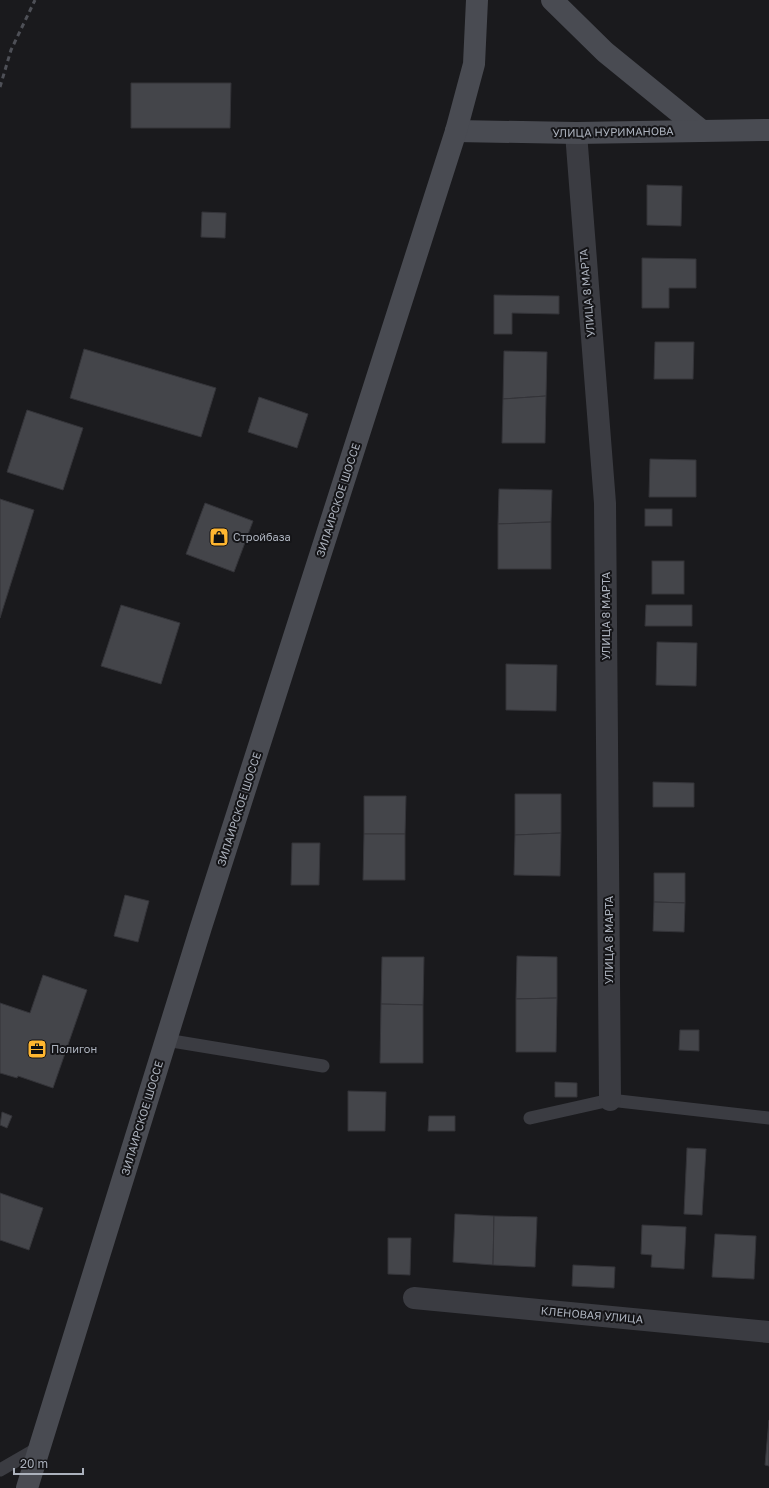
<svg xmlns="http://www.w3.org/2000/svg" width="769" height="1488" font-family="'Golos Text',sans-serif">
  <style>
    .building { fill: #44454a; stroke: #343439 }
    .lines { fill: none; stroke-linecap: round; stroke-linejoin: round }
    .lane { stroke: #3b3c42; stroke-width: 13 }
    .street { stroke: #3b3c42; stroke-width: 22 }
    .secondary { stroke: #494b52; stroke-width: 22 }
    .rail { stroke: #4e5057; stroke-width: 3; stroke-dasharray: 5 4; stroke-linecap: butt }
    .labels { text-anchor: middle; stroke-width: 4; stroke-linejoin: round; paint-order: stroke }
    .street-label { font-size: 11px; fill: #acb2bd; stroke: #151518 }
    .poi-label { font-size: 11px; fill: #acb2bd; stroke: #151518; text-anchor: start }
  </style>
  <rect width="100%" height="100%" fill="#1a1a1d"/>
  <!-- building -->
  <g class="building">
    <path d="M131,83H231L230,128H131Z"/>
    <path d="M647,185L682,186L681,226L647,225Z"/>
    <path d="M202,212L226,213L225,238L201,237Z"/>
    <path d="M642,258L696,259V288H669V308H642Z"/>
    <path d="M494,295L559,296V314L512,313V334H494Z"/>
    <path d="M655,342H694L693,379H654Z"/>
    <path d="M84,349L216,388L201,437L70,398Z"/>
    <path d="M504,351L547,352L546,396L503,399Z"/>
    <path d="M546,396L545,443H502L503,399Z"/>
    <path d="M259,397L308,414L297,448L248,432Z"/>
    <path d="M27,410L83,428L63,490L7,472Z"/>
    <path d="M650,459L696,460V497H649Z"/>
    <path d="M499,489L552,490L551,522L498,524Z"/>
    <path d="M0,499L34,510L0,618Z"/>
    <path d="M205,503L253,521L234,572L186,554Z"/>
    <rect x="645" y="509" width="27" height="17"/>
    <path d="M551,522V569H498V524Z"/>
    <rect x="652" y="561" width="32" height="33"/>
    <path d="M121,605L180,623L161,684L101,666Z"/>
    <path d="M646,605H692V626H645Z"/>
    <path d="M657,642L697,643L696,686L656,685Z"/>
    <path d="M506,664L557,665L556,711L506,710Z"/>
    <path d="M653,782L694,783V807H653Z"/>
    <path d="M515,794H561V833L515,835Z"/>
    <path d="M364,796H406L405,834H364Z"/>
    <path d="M561,833L560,876L514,875L515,835Z"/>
    <path d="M364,834H405V880H363Z"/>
    <path d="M292,843H320L319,885H291Z"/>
    <path d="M654,873H685V903L654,902Z"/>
    <path d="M125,895L149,901L138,942L114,936Z"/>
    <path d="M654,902L685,903L684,932L653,931Z"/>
    <path d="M517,956L557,957V998L516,999Z"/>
    <path d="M382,957H424L423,1005L381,1004Z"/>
    <path d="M43,975L87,990L53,1088L18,1076L17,1078L0,1073V1003L30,1013Z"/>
    <path d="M557,998L556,1052H516V999Z"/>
    <path d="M381,1004L423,1005V1063H380Z"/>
    <path d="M680,1030H699V1051L679,1050Z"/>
    <path d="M555,1082L577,1083V1097H555Z"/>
    <path d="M348,1091L386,1092L385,1131H348Z"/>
    <path d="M2,1112L12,1116L7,1128L0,1125Z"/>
    <path d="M429,1116H455V1131H428Z"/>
    <path d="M687,1148L706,1149L702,1215L684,1214Z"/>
    <path d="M0,1193L43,1208L29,1250L0,1240Z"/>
    <path d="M455,1214L494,1216L493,1265L453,1262Z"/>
    <path d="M494,1216L537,1217L535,1267L493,1265Z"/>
    <path d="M642,1225L686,1227L684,1269L651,1267L652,1255L641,1254Z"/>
    <path d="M715,1234L756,1236L754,1279L712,1277Z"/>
    <path d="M388,1238H411L410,1275L388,1274Z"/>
    <path d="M573,1265L615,1267L614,1288L572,1286Z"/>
    <path d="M769,1420V1466L765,1465Z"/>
  </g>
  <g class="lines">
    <!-- lane -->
    <g class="lane">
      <path d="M166,1040L323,1066"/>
      <path d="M530,1118L610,1100L769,1118"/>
      <path d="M0,1470L40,1447"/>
    </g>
    <!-- street -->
    <g class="street">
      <path d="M576,133L605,503L610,1100"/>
      <path d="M414,1298L769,1332"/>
    </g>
    <!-- secondary -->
    <g class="secondary">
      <path d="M552,0L605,52L702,131"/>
      <path d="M456,131L576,133L769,130"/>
      <path d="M27,1488L201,927L456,131L474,64L477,0"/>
    </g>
    <!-- rail -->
    <path class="rail" d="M0,87L11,50L35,0"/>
  </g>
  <!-- icons -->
  <defs>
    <g id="shop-square" transform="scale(1)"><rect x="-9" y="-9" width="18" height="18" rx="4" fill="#ffb630" stroke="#151518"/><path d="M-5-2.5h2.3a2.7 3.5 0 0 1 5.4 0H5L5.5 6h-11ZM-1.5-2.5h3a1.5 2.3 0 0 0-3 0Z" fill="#111"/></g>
    <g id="office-square" transform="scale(1)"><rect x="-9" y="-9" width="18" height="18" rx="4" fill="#ffb630" stroke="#151518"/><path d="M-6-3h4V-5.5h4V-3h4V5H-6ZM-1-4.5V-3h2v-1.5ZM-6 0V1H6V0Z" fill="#111"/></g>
  </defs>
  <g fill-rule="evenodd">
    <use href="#shop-square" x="219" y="537"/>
    <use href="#office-square" x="37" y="1049"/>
  </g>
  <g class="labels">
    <!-- street labels -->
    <g class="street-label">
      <text transform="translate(613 132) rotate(-1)" y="4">УЛИЦА НУРИМАНОВА</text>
      <text transform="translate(587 293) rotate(-95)" y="4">УЛИЦА 8 МАРТА</text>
      <text transform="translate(338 500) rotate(-72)" y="4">ЗИЛАИРСКОЕ ШОССЕ</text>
      <text transform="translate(606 616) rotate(-90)" y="4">УЛИЦА 8 МАРТА</text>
      <text transform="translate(239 809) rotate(-72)" y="4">ЗИЛАИРСКОЕ ШОССЕ</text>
      <text transform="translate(609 940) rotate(-90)" y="4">УЛИЦА 8 МАРТА</text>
      <text transform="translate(142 1118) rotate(-73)" y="4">ЗИЛАИРСКОЕ ШОССЕ</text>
      <text transform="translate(592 1315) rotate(5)" y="4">КЛЕНОВАЯ УЛИЦА</text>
    </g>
    <!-- poi labels -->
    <g class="poi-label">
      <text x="233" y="541">Стройбаза</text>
      <text x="51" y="1053">Полигон</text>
    </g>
  </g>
  <!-- scale -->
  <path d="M14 1468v6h69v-6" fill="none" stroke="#acb2bd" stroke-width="2"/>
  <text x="20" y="1468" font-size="12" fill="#acb2bd" stroke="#151518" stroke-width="3" paint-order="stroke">20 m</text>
</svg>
